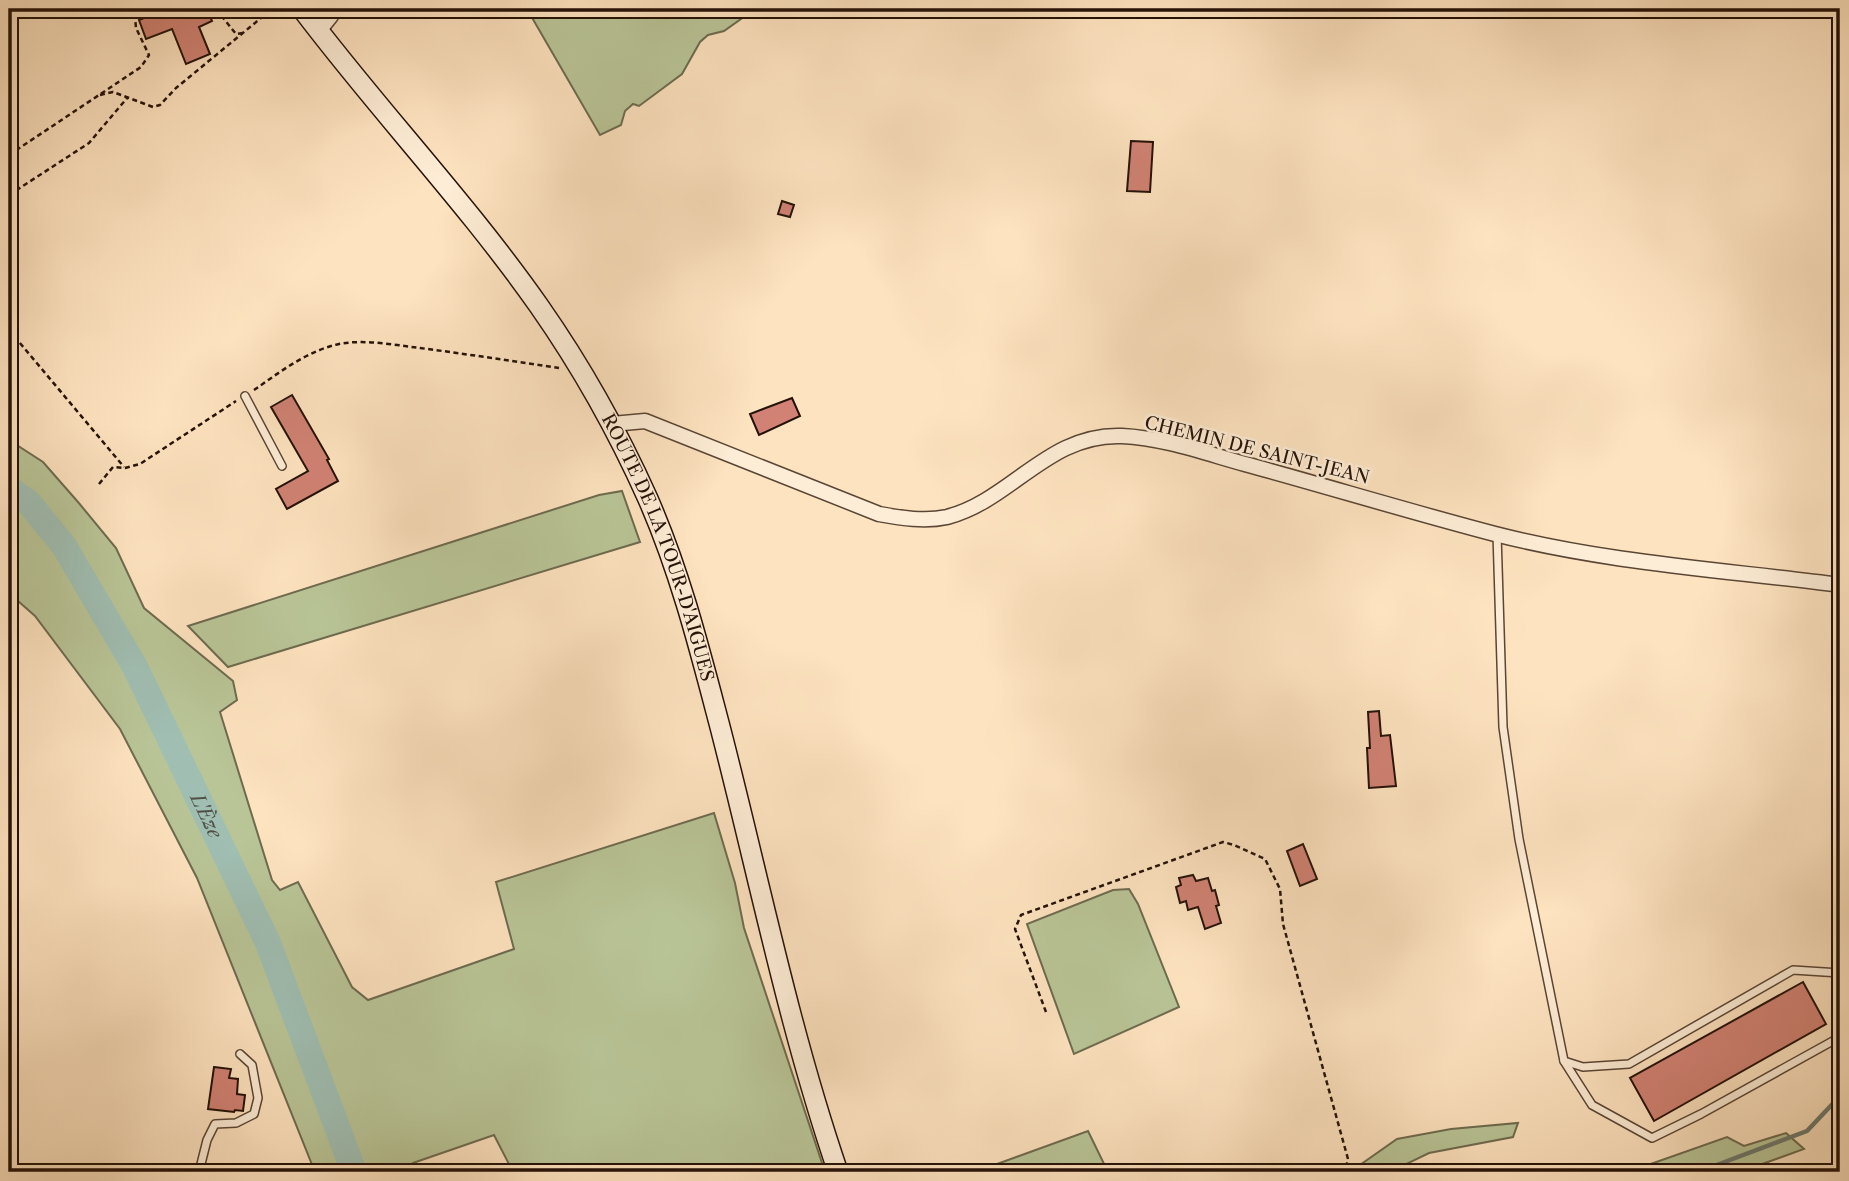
<svg xmlns="http://www.w3.org/2000/svg" width="1849" height="1181" font-family="'Libre Caslon Text',serif">
  <style>
    .green { fill: #b9c597; stroke: #6e6b4f; stroke-width: 2 }
    .lines { fill: none; stroke-linecap: round; stroke-linejoin: round }
    .stream { stroke: #6e796e; stroke-width: 4.5 }
    .river { stroke: #a0beb2; stroke-width: 26 }
    .building { fill: #d18274; stroke: #241107; stroke-width: 2 }
    .service-casing { stroke: #5a4635; stroke-width: 10 }
    .minor-casing { stroke: #5a4635; stroke-width: 17 }
    .secondary-casing { stroke: #241107; stroke-width: 22 }
    .path { stroke: #241107; stroke-width: 2.5; stroke-dasharray: 5 3.5; stroke-linecap: butt }
    .service { stroke: #feedd6; stroke-width: 7 }
    .minor { stroke: #feedd6; stroke-width: 14 }
    .secondary { stroke: #feedd6; stroke-width: 19 }
    .labels { text-anchor: middle; stroke-width: 5; stroke-linejoin: round; paint-order: stroke }
    .street-label { font-size: 18px; fill: #241107; stroke: #feedd6 }
    .water-label { font-size: 19px; font-style: italic; fill: #4f4e43; stroke: #feedd6 }
  </style>
  <rect width="100%" height="100%" fill="#fee3c0"/>
  <filter id="stains"><feTurbulence type="fractalNoise" baseFrequency=".00286" numOctaves="4"/><feColorMatrix values="0 0 0 0 .2 0 0 0 0 .09 0 0 0 0 .02 0 0 0 .5 -.17"/></filter>
  <radialGradient id="worn" r=".72"><stop offset=".6" stop-color="#630" stop-opacity="0"/><stop offset="1" stop-color="#630" stop-opacity=".3"/></radialGradient>
  <!-- green -->
  <g class="green">
    <path d="M527,9H755L724,31L708,35L700,42L682,74L639,106L633,104L625,111L621,125L600,135Z"/>
    <path d="M9,440L43,462L78,502L116,548L144,608L233,681L237,700L220,712L272,880L280,890L298,882L352,987L368,1000L514,949L496,882L714,813L735,883L744,928L825,1172H513L494,1135L413,1163L415,1172H315L197,878L120,729L35,616L9,593Z"/>
    <path d="M622,491L640,542L228,667L188,626L599,495Z"/>
    <path d="M1129,889L1138,904L1179,1007L1074,1054L1027,924L1113,890Z"/>
    <path d="M1518,1123L1513,1137L1429,1153L1402,1166L1393,1172H1350L1397,1139L1451,1129Z"/>
    <path d="M1088,1131L1108,1172H975Z"/>
    <path d="M1786,1133L1804,1149L1740,1172H1628L1727,1137L1744,1146Z"/>
  </g>
  <g class="lines">
    <!-- stream -->
    <path class="stream" d="M1692,1172L1714,1166L1807,1131L1840,1096"/>
    <!-- river -->
    <path class="river" id="s1" d="M9,489L29,503L64,546L135,667L268,943L354,1172"/>
  </g>
  <!-- building -->
  <g class="building">
    <path d="M166,9H207L212,21L199,27L210,54L186,64L172,29L146,39L139,20Z"/>
    <path d="M1131,141L1153,142L1150,192L1127,191Z"/>
    <path d="M782,201L794,205L790,217L778,214Z"/>
    <path d="M292,395L329,459L327,460L338,481L287,509L276,489L308,471L271,407Z"/>
    <path d="M792,398L800,416L759,435L750,414Z"/>
    <path d="M1379,711L1381,736L1390,735L1396,786L1369,788L1367,748H1370L1368,712Z"/>
    <path d="M1303,844L1317,879L1300,886L1287,851Z"/>
    <path d="M1193,875L1196,881L1208,878L1212,891L1215,890L1219,905L1216,906L1221,923L1205,929L1198,907L1188,910L1186,901L1180,903L1176,887L1181,885L1179,878Z"/>
    <path d="M1803,982L1826,1024L1654,1121L1630,1078Z"/>
    <path d="M214,1067L231,1069L229,1078L238,1079L237,1094L245,1095L243,1111L235,1110L234,1112L208,1109Z"/>
  </g>
  <g class="lines">
    <!-- service casing -->
    <g class="service-casing">
      <g id="service">
        <path d="M245,396L282,466"/>
        <path d="M1497,534L1503,727L1519,839L1564,1061L1583,1067L1629,1064L1793,970L1840,973"/>
        <path d="M1564,1061L1592,1105L1652,1138L1701,1114L1840,1037"/>
        <path d="M199,1172L207,1140L215,1124L236,1123L254,1114L258,1098L252,1065L240,1054"/>
      </g>
    </g>
    <!-- minor casing -->
    <g class="minor-casing">
      <g id="minor">
        <path d="M319,31L331,16L332,9"/>
        <path d="M612,424L645,421L879,514C901,518 925,522 947,517C1012,500 1048,433 1122,436C1164,438 1205,453 1245,464C1329,487 1411,512 1495,534C1608,563 1725,570 1840,585"/>
      </g>
    </g>
    <!-- secondary casing -->
    <g class="secondary-casing">
      <g id="secondary">
        <path id="s2" d="M302,9C378,110 466,202 539,306C581,366 618,432 648,499C680,572 699,647 719,723C758,873 788,1026 838,1172"/>
      </g>
    </g>
    <!-- path -->
    <g class="path">
      <path d="M216,9L236,34L243,33"/>
      <path d="M100,95L113,92L153,107L160,105L176,88L272,9"/>
      <path d="M9,155L141,67L149,55L136,28L135,17L148,9"/>
      <path d="M9,195L89,143L128,97"/>
      <path d="M9,330L124,467"/>
      <path d="M254,390C280,372 307,351 339,344C365,339 394,345 420,348C466,354 512,361 559,368"/>
      <path d="M99,484L113,467L125,468L140,464L236,401"/>
      <path d="M1046,1012L1015,929L1021,915L1223,842L1234,845L1265,859L1280,889L1283,924L1348,1159L1345,1172"/>
    </g>
    <!-- service -->
    <use href="#service" class="service"/>
    <!-- minor -->
    <use href="#minor" class="minor"/>
    <!-- secondary -->
    <use href="#secondary" class="secondary"/>
  </g>
  <g class="labels">
    <!-- street labels -->
    <g class="street-label">
      <text transform="translate(1257 450) rotate(14)" y="6">CHEMIN DE SAINT-JEAN</text>
      <text dy="6" stroke="none"><textPath href="#s2" startOffset="651">ROUTE DE LA TOUR-D'AIGUES</textPath></text>
    </g>
    <!-- water labels -->
    <g class="water-label">
      <text dy="7" stroke="none"><textPath href="#s1" startOffset="385">L'Èze</textPath></text>
    </g>
  </g>
  <!-- margin -->
  <rect width="1849" height="1181" fill="none" stroke="#fee3c0" stroke-width="35"/>
  <rect x="10" y="10" width="1828" height="1160" fill="none" stroke="#241107" stroke-width="3.5"/>
  <rect x="18" y="18" width="1814" height="1146" fill="none" stroke="#241107" stroke-width="2"/>
  <rect width="100%" height="100%" filter="url(#stains)"/>
  <rect width="100%" height="100%" fill="url(#worn)"/>
</svg>
